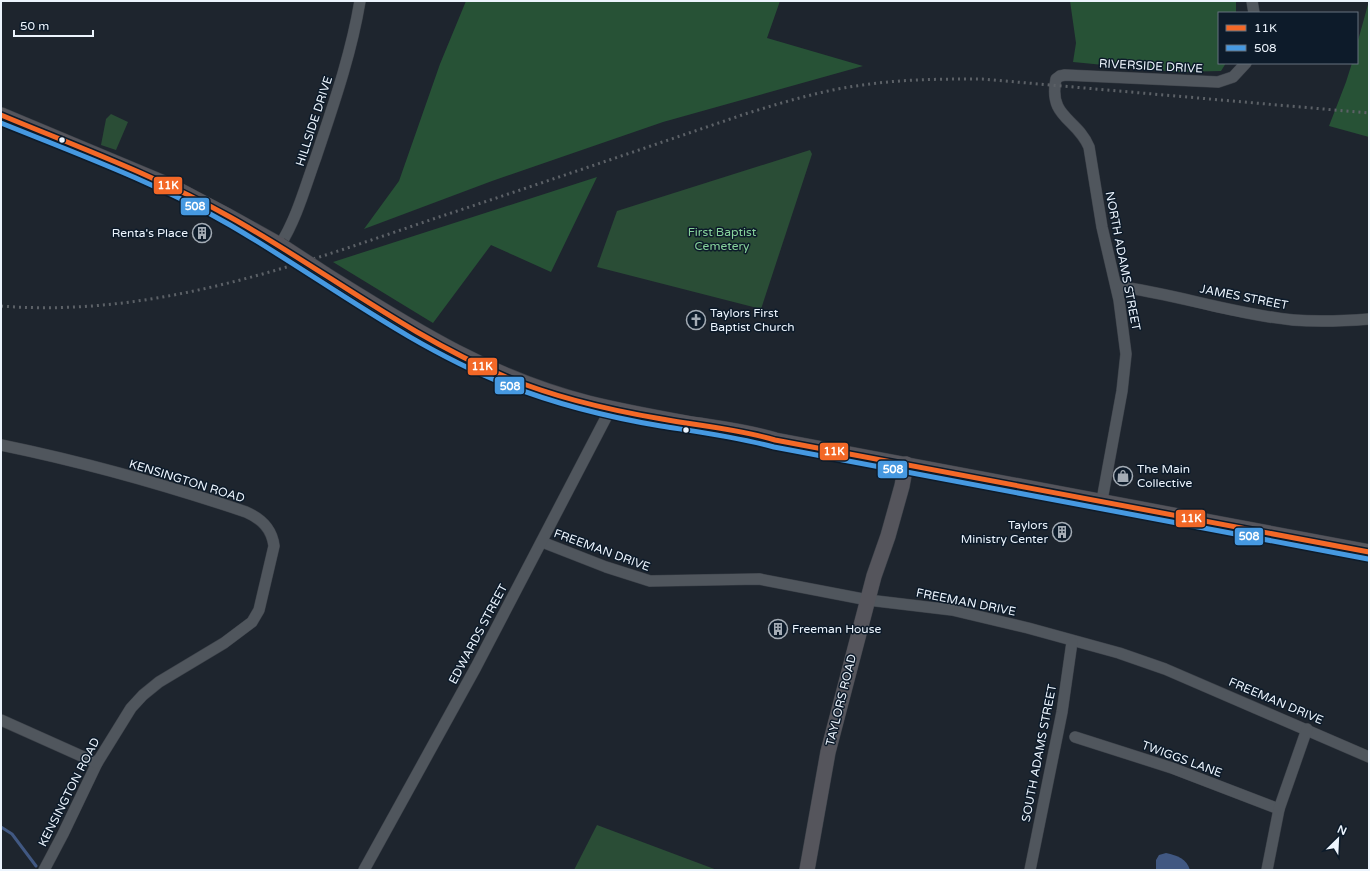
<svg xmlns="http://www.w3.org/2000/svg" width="1370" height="871" font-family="'Varela Round',sans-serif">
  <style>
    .green { fill: #2a4d36 }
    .forest { fill: #275236 }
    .water { fill: #415882 }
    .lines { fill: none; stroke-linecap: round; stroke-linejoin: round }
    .stream { stroke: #415882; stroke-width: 3 }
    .street-casing { stroke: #3b4048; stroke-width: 12 }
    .secondary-casing { stroke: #3b4048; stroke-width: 16 }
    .street { stroke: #50565d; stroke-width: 11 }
    .secondary { stroke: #55555c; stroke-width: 15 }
    .rail { stroke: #5c6167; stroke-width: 3; stroke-dasharray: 2 4; stroke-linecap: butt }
    .secondary-bridge-casing { stroke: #3b4048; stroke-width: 16; stroke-linecap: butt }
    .secondary-bridge { stroke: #55555c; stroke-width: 15 }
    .bus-1-casing { stroke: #0d1b2a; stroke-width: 8 }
    .bus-2-casing { stroke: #0d1b2a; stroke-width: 8 }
    .bus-1 { stroke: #f36827; stroke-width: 5 }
    .bus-2 { stroke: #4699e1; stroke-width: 5 }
    .bus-dot { fill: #ecf4fd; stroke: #0d1b2a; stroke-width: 1.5 }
    .labels { text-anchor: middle; stroke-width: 3; stroke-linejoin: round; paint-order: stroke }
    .street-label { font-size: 12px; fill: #ecf4fd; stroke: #0d1b2a }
    .park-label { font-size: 12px; fill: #87d29b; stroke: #0d1b2a }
    .poi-label { font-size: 12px; fill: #ecf4fd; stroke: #0d1b2a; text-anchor: start }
    .line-badge { stroke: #0d1b2a; stroke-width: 1.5 }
    .badge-label { font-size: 11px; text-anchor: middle; font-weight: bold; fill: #fff }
  </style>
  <rect width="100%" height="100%" fill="#1e252e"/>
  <!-- green -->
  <g class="green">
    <path d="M111,114L128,122L116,150L101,145L106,119Z"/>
    <path d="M810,150L812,154L761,309L597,267L617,211Z"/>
    <path d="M597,825L717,870H574Z"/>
  </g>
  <!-- forest -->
  <g class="forest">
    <path d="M466,1H780L767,38L863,66L663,122L492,181L364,229L399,181L440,64Z"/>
    <path d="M1070,1H1236V13H1219V63H1226L1221,71L1176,72L1073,62L1076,43Z"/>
    <path d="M1369,1V137L1329,126L1346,82L1352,63H1357V44Z"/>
    <path d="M597,177L551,272L491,245L433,323L333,262Z"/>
  </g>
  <!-- water -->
  <path class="water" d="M1166,853C1178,856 1186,858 1190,870H1156V860L1159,855Z"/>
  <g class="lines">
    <!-- stream -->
    <path class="stream" d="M1,827L12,834L36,866"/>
    <!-- street casing -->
    <g class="street-casing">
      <g id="street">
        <path d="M1252,1L1254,13"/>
        <path d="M280,245C297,218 305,187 316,157C333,106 351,55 360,1"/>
        <path d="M1116,286C1176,294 1233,314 1293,320C1318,322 1344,321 1369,319"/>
        <path d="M1,445C84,462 166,485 246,512C262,519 272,529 274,546L259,610L252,622L224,643L159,682L143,695L131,708L97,763L63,834L44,870"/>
        <path d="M1102,500L1122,391L1126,354L1119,300L1102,227L1089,147C1077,118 1048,118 1056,79L1060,76L1065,75L1218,82L1233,77L1246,63"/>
        <path d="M542,542L606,567L650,581L759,579L868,600L952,610L1028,628L1119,653L1165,669L1369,757"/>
        <path d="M1,720L97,763"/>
        <path d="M1075,737L1172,768L1279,809"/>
        <path d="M364,870L476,667L611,408"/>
        <path d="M1030,870L1062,712L1072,642"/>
        <path d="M1267,870L1279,809L1307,729"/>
      </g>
    </g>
    <!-- secondary casing -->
    <g class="secondary-casing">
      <g id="secondary">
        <path d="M1,115L173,187L228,216L280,245"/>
        <path d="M326,275C411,328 489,378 588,403C620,411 653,417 686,423C716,428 746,431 775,440L1369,552"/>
        <path d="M807,870L828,752L874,576L888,536L902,486L906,464"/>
      </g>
    </g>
    <!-- street -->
    <use href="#street" class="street"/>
    <!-- secondary -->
    <use href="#secondary" class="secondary"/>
    <!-- rail -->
    <path class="rail" d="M1,306C152,318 295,266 436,218C539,184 642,149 745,114C784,102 823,90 863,85C903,79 943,79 982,79L1369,113"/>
    <!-- secondary-bridge casing -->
    <g class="secondary-bridge-casing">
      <path id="secondary-bridge" d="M280,245L326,275"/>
    </g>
    <!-- secondary-bridge -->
    <use href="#secondary-bridge" class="secondary-bridge"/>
    <!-- bus-1 casing -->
    <g class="bus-1-casing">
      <path id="bus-1" d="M1,115C78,147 157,176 230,217C323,269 408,336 506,377C556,398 609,410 662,419C700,426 738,429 775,440L1369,552"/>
    </g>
    <!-- bus-2 casing -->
    <g class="bus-2-casing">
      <path id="bus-2" d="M1,123C78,154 157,183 230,225C321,278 407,345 505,384C555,404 608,417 661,426C699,432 737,437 774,447L1368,559"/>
    </g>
    <!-- bus-1 -->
    <use href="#bus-1" class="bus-1"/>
    <!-- bus-2 -->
    <use href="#bus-2" class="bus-2"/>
  </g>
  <!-- icons -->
  <defs>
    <g id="building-ring" transform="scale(1)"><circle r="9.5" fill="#0d1b2a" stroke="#a4acb5" stroke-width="1.5"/><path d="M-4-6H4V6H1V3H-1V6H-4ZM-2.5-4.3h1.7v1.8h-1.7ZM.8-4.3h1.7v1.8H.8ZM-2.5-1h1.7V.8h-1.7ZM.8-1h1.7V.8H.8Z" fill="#a4acb5"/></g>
    <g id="church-ring" transform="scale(1)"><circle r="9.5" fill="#0d1b2a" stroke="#a4acb5" stroke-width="1.5"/><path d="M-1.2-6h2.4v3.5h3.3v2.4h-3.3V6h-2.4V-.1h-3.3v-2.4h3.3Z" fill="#a4acb5"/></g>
    <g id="shop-ring" transform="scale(1)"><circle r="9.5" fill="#0d1b2a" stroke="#a4acb5" stroke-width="1.5"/><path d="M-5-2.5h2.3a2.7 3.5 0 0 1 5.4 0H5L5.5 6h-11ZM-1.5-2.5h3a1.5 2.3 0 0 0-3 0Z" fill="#a4acb5"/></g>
  </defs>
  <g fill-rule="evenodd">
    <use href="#building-ring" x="202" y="233"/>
    <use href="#church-ring" x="696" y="320"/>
    <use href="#shop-ring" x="1123" y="476"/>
    <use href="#building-ring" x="1062" y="532"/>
    <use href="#building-ring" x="778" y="629"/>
  </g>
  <!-- markers -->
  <g class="bus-dot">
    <circle cx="62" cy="140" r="3.5"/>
    <circle cx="686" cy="430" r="3.5"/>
  </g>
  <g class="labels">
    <!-- street labels -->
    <g class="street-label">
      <text transform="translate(1151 66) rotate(3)" y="4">RIVERSIDE DRIVE</text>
      <text transform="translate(314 121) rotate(-72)" y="4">HILLSIDE DRIVE</text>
      <text transform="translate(1123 261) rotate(79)" y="4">NORTH ADAMS STREET</text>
      <text transform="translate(1244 297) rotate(11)" y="4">JAMES STREET</text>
      <text transform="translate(187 481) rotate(17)" y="4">KENSINGTON ROAD</text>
      <text transform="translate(602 550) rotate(20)" y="4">FREEMAN DRIVE</text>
      <text transform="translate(966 602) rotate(11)" y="4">FREEMAN DRIVE</text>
      <text transform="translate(478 634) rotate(-62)" y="4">EDWARDS STREET</text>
      <text transform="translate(841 700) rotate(-76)" y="4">TAYLORS ROAD</text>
      <text transform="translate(1276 701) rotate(23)" y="4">FREEMAN DRIVE</text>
      <text transform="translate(1039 753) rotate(-79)" y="4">SOUTH ADAMS STREET</text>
      <text transform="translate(1182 759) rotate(20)" y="4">TWIGGS LANE</text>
      <text transform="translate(69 792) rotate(-63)" y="4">KENSINGTON ROAD</text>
    </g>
    <!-- park labels -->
    <g class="park-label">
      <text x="722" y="236">First Baptist<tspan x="722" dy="14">Cemetery</tspan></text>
    </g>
    <!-- poi labels -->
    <g class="poi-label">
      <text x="188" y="237" text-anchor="end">Renta's Place</text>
      <text x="710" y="317">Taylors First<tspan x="710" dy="14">Baptist Church</tspan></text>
      <text x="1137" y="473">The Main<tspan x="1137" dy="14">Collective</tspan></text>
      <text x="1048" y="529" text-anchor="end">Taylors<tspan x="1048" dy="14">Ministry Center</tspan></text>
      <text x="792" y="633">Freeman House</text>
    </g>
  </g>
  <g class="line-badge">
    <rect x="153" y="176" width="30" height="19" rx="4" fill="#f36827"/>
    <rect x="180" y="197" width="30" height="19" rx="4" fill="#4699e1"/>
    <rect x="467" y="357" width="31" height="19" rx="4" fill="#f36827"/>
    <rect x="494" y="376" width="31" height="19" rx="4" fill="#4699e1"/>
    <rect x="819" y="442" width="30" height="19" rx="4" fill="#f36827"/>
    <rect x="877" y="460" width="31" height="19" rx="4" fill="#4699e1"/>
    <rect x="1175" y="509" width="31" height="19" rx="4" fill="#f36827"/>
    <rect x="1234" y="527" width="30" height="19" rx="4" fill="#4699e1"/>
  </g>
  <g class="badge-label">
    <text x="168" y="189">11K</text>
    <text x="195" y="210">508</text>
    <text x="482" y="370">11K</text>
    <text x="510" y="390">508</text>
    <text x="834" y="455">11K</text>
    <text x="893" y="473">508</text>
    <text x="1191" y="522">11K</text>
    <text x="1249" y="540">508</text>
  </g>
  <!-- border -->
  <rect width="1370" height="871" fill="none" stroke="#ecf4fd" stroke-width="4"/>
  <!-- legend -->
  <rect x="1218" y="12" width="140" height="52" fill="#0d1b2a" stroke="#66727e"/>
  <rect x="1226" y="25" width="20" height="6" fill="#f36827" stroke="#66727e"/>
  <text x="1254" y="32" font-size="12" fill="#ecf4fd">11K</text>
  <rect x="1226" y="45" width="20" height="6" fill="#4699e1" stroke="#66727e"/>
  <text x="1254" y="52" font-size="12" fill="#ecf4fd">508</text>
  <!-- north arrow -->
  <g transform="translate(1338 839) rotate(24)" stroke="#0d1b2a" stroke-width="3" paint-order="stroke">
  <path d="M0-3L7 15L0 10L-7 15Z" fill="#ecf4fd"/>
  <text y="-6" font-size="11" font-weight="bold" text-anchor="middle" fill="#ecf4fd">N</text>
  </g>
  <!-- scale -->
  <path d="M14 30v6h79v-6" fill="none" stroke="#ecf4fd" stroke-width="2"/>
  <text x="20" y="30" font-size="12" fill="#ecf4fd" stroke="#0d1b2a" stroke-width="3" paint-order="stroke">50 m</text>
</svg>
